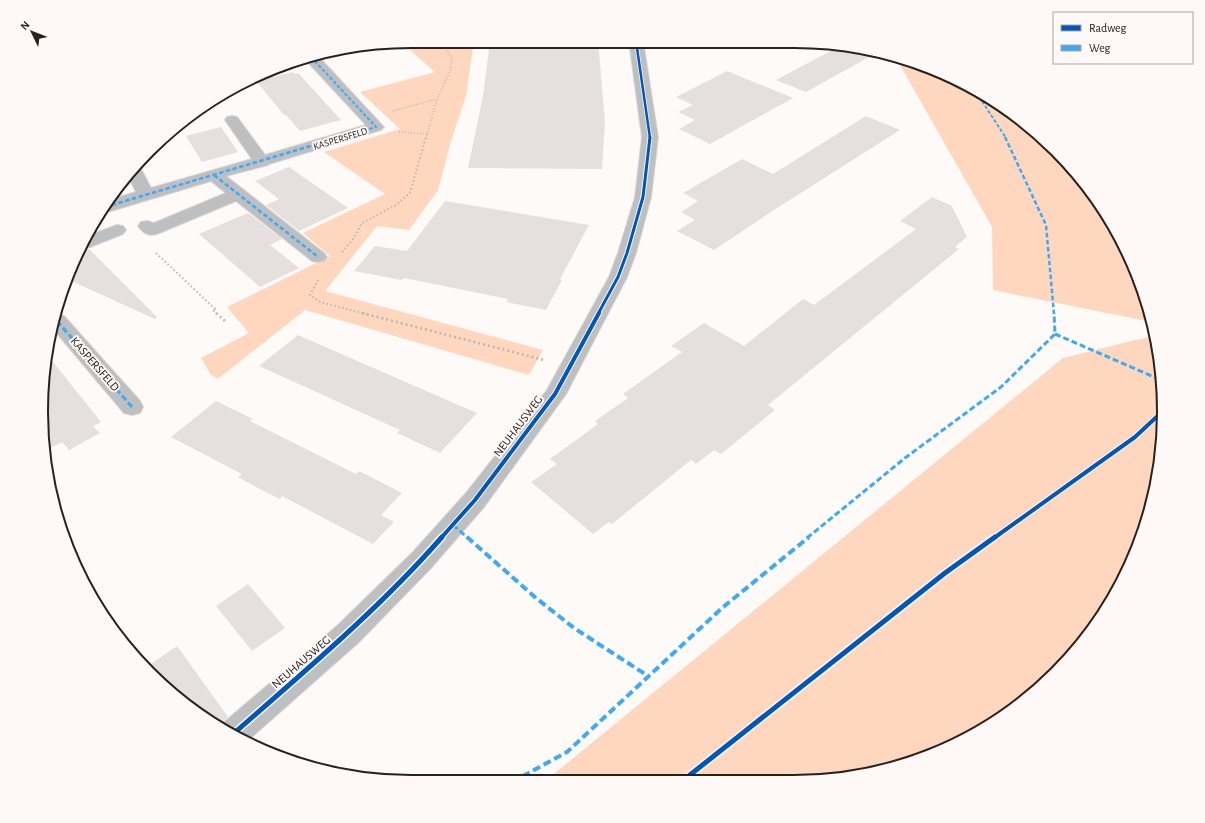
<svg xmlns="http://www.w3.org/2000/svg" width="1205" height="823" font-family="'Alegreya Sans',sans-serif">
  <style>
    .green { fill: #fed7be }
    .building { fill: #e5e0dd }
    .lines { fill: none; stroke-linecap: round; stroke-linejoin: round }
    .minor-casing { stroke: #dad7d6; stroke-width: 2 }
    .path-far2 { stroke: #b7b8b7; stroke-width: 1.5; stroke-dasharray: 1 2; stroke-linecap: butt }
    .path-far1 { stroke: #b7b8b7; stroke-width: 2; stroke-dasharray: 1.5 2.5; stroke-linecap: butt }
    .path { stroke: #b7b8b7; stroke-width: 2.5; stroke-dasharray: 2 3; stroke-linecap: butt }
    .minor { fill: #bdbfc1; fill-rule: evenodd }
    .quiet-far3 { stroke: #3fa9f5; stroke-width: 2; stroke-dasharray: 3.5 2; stroke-linecap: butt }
    .quiet-far2 { stroke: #3fa9f5; stroke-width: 2.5; stroke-dasharray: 4.5 2.5; stroke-linecap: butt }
    .quiet-far1 { stroke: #3fa9f5; stroke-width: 3; stroke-dasharray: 6 3; stroke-linecap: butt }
    .quiet { stroke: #3fa9f5; stroke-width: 4; stroke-dasharray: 8 4; stroke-linecap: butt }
    .cycleway-far3-casing { stroke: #fef9f7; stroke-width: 4 }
    .cycleway-far2-casing { stroke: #fef9f7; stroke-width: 5 }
    .cycleway-far1-casing { stroke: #fef9f7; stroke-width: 6 }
    .cycleway-casing { stroke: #fef9f7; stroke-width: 8 }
    .cycleway-far3 { stroke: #0057b8; stroke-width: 2.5 }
    .cycleway-far2 { stroke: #0057b8; stroke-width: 3 }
    .cycleway-far1 { stroke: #0057b8; stroke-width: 4 }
    .cycleway { stroke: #0057b8; stroke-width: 5 }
    .labels { text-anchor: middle; stroke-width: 4; stroke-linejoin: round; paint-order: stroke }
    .far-street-label { font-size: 10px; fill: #28211c; stroke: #fef9f7 }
    .street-label { font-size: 12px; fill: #28211c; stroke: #fef9f7 }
    .rim { fill: none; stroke: #28211c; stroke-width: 2 }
  </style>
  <rect width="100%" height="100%" fill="#fdfaf8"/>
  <!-- green -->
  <g class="green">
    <path d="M412,41H474L466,96L451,141L438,190L409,230L377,226L325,291L543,350L529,375L305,310L218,379L211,375L201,358L249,333L227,307L330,256L303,233L385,194L324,152L400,129L360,92L435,72L402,43Z"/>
    <path d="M896,58L958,79L1055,149L1101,205L1136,270L1152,322L993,290L992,227Z"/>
    <path d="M1156,335L1164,411L1157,484L1136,553L1102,617L1056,673L1000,719L935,754L866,775L793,782H544L1063,358Z"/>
  </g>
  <!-- building -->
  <g class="building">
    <path d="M490,41H598L605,122L602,169L468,168L483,96Z"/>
    <path d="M840,46L866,48L878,52L806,92L776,80Z"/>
    <path d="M727,71L793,98L710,144L679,129L695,120L678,112L693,105L676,97Z"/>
    <path d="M293,72L295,74L298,73L341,120L300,131L286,115H284L256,81Z"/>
    <path d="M866,116L900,130L774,210L714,250L677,231L695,220L681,212L698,201L683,193L742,159L773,174Z"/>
    <path d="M221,127L238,152L202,162L186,136Z"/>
    <path d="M289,167L348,208L299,231L266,205L279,199L255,181Z"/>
    <path d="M932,197L952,206L967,237L955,247L959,249L768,405L775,410L721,454L714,450L696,464L691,460L612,524L609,522L593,534L531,482L557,464L550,459L598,424L595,421L628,398L623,394L682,352L671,346L704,323L744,346L803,299L814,305L916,229L900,221Z"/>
    <path d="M445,201L589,225L560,279L562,280L546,310L506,302L508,299L404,278L402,280L354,271L375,246L407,251Z"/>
    <path d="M248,213L282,239L270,245L299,268L260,287L199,234Z"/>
    <path d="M81,249H89L157,317L155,319L67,279L69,270Z"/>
    <path d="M298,335L456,404L477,413L440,453L397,433L400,430L259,366Z"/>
    <path d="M49,357L101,422L93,426L100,433L69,450L62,442L46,450L42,387Z"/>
    <path d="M216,401L253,419L250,421L356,474L359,471L402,493L381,515L394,522L373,544L282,496L280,499L258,488L238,477L242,474L171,437Z"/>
    <path d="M248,584L285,628L252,651L216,606Z"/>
    <path d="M177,646L228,717L220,724L150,674L145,668Z"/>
  </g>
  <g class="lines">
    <!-- minor casing -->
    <g class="minor-casing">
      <g id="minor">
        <path d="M629,41H643L658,137L651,197L636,253L627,277L566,394L484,507L431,568L358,643L246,742L222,725V724L338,625L413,552L466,493L547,390L609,277L618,253L635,197L642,137Z"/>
        <path d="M318,56L381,124L384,127L381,130L269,164L268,165L226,176L324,253L327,257L324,261L318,262L312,261L236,201L157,234C148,236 144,234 138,226L141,222L147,221L154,223L226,193L211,181L111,211L103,212L109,200L136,192L128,176L138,167L142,171L151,188L252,159L225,120L227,117L232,116L237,117L265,155L366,125L305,59Z"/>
        <path d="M117,225L123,226L126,230L123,234L90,247L82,248L90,235Z"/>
        <path d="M59,315L64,316L140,401L143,407L140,413L132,415L124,413L55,331Z"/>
      </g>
    </g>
    <!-- path-far2 -->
    <g class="path-far2">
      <path d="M393,111L436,99"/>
      <path d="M399,132L427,134"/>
      <path d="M426,138L437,99L450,71L452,59L440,41"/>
    </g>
    <!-- path-far1 -->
    <g class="path-far1">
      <path d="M342,252L353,239L362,223L396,205L410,193L426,137"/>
      <path d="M156,253L215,309L213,310L217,314"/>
      <path d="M318,280L310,295L320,302L366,314"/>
    </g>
    <!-- path -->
    <g class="path">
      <path d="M216,313L225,321"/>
      <path d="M362,313L544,360"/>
    </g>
    <!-- minor -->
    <use href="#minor" class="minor"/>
    <!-- quiet-far3 -->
    <g class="quiet-far3">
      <path d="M311,57L376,127L338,138"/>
      <path d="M976,92L1006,138"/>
    </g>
    <!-- quiet-far2 -->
    <g class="quiet-far2">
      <path d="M1005,137L1046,225L1054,314"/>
      <path d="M214,175L318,257"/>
      <path d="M105,207L341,137"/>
    </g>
    <!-- quiet-far1 -->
    <g class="quiet-far1">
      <path d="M57,321L132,407"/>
      <path d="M1055,334L1161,380"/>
      <path d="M453,525L468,538"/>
      <path d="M807,538L905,458L1001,387L1055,334L1054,313"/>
    </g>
    <!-- quiet -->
    <g class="quiet">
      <path d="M467,537L536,598L574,628L648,676"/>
      <path d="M512,782L567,752L722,608L809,537"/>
    </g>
    <!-- cycleway-far3 casing -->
    <g class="cycleway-far3-casing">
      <path id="cycleway-far3" d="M636,41L650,138"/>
    </g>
    <!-- cycleway-far2 casing -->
    <g class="cycleway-far2-casing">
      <path id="cycleway-far2" d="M598,314L618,277L627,253L643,197L650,137"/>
    </g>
    <!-- cycleway-far1 casing -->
    <g class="cycleway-far1-casing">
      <g id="cycleway-far1">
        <path d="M441,538L475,500L555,394L599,313"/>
        <path d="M994,538L1135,437L1164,410"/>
      </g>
    </g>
    <!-- cycleway casing -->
    <g class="cycleway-casing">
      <g id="cycleway">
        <path d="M233,734C305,671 379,609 442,537"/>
        <path d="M681,782L945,573L995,537"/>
      </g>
    </g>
    <!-- cycleway-far3 -->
    <use href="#cycleway-far3" class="cycleway-far3"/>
    <!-- cycleway-far2 -->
    <use href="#cycleway-far2" class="cycleway-far2"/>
    <!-- cycleway-far1 -->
    <use href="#cycleway-far1" class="cycleway-far1"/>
    <!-- cycleway -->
    <use href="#cycleway" class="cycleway"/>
  </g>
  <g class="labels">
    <!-- far-street labels -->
    <g class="far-street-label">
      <text transform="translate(340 138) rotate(-17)" y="4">KASPERSFELD</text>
    </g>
    <!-- street labels -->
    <g class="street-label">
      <text transform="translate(95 364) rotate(49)" y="4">KASPERSFELD</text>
      <text transform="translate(518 426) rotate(-53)" y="4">NEUHAUSWEG</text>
      <text transform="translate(301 662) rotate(-41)" y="4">NEUHAUSWEG</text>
    </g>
  </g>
  <!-- crop -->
  <path d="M0 0H1205V823H0ZM411 48H794A363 363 0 0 1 1157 411V412A363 363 0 0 1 794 775H411A363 363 0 0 1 48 412V411A363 363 0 0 1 411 48Z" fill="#fef9f7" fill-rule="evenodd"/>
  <path class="rim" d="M411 48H794A363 363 0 0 1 1157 411V412A363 363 0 0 1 794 775H411A363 363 0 0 1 48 412V411A363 363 0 0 1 411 48Z"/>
  <!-- legend -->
  <rect x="1053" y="12" width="140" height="52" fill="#fef9f7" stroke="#a8a39f"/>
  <rect x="1061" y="25" width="20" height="6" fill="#0057b8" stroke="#a8a39f"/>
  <text x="1089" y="32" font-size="12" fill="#28211c">Radweg</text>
  <rect x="1061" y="45" width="20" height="6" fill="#3fa9f5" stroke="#a8a39f"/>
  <text x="1089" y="52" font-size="12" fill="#28211c">Weg</text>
  <!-- north arrow -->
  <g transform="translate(32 32) rotate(313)" stroke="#fef9f7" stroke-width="3" paint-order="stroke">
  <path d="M0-3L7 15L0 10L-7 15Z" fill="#28211c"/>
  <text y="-6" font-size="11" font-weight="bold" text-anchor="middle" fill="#28211c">N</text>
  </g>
</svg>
